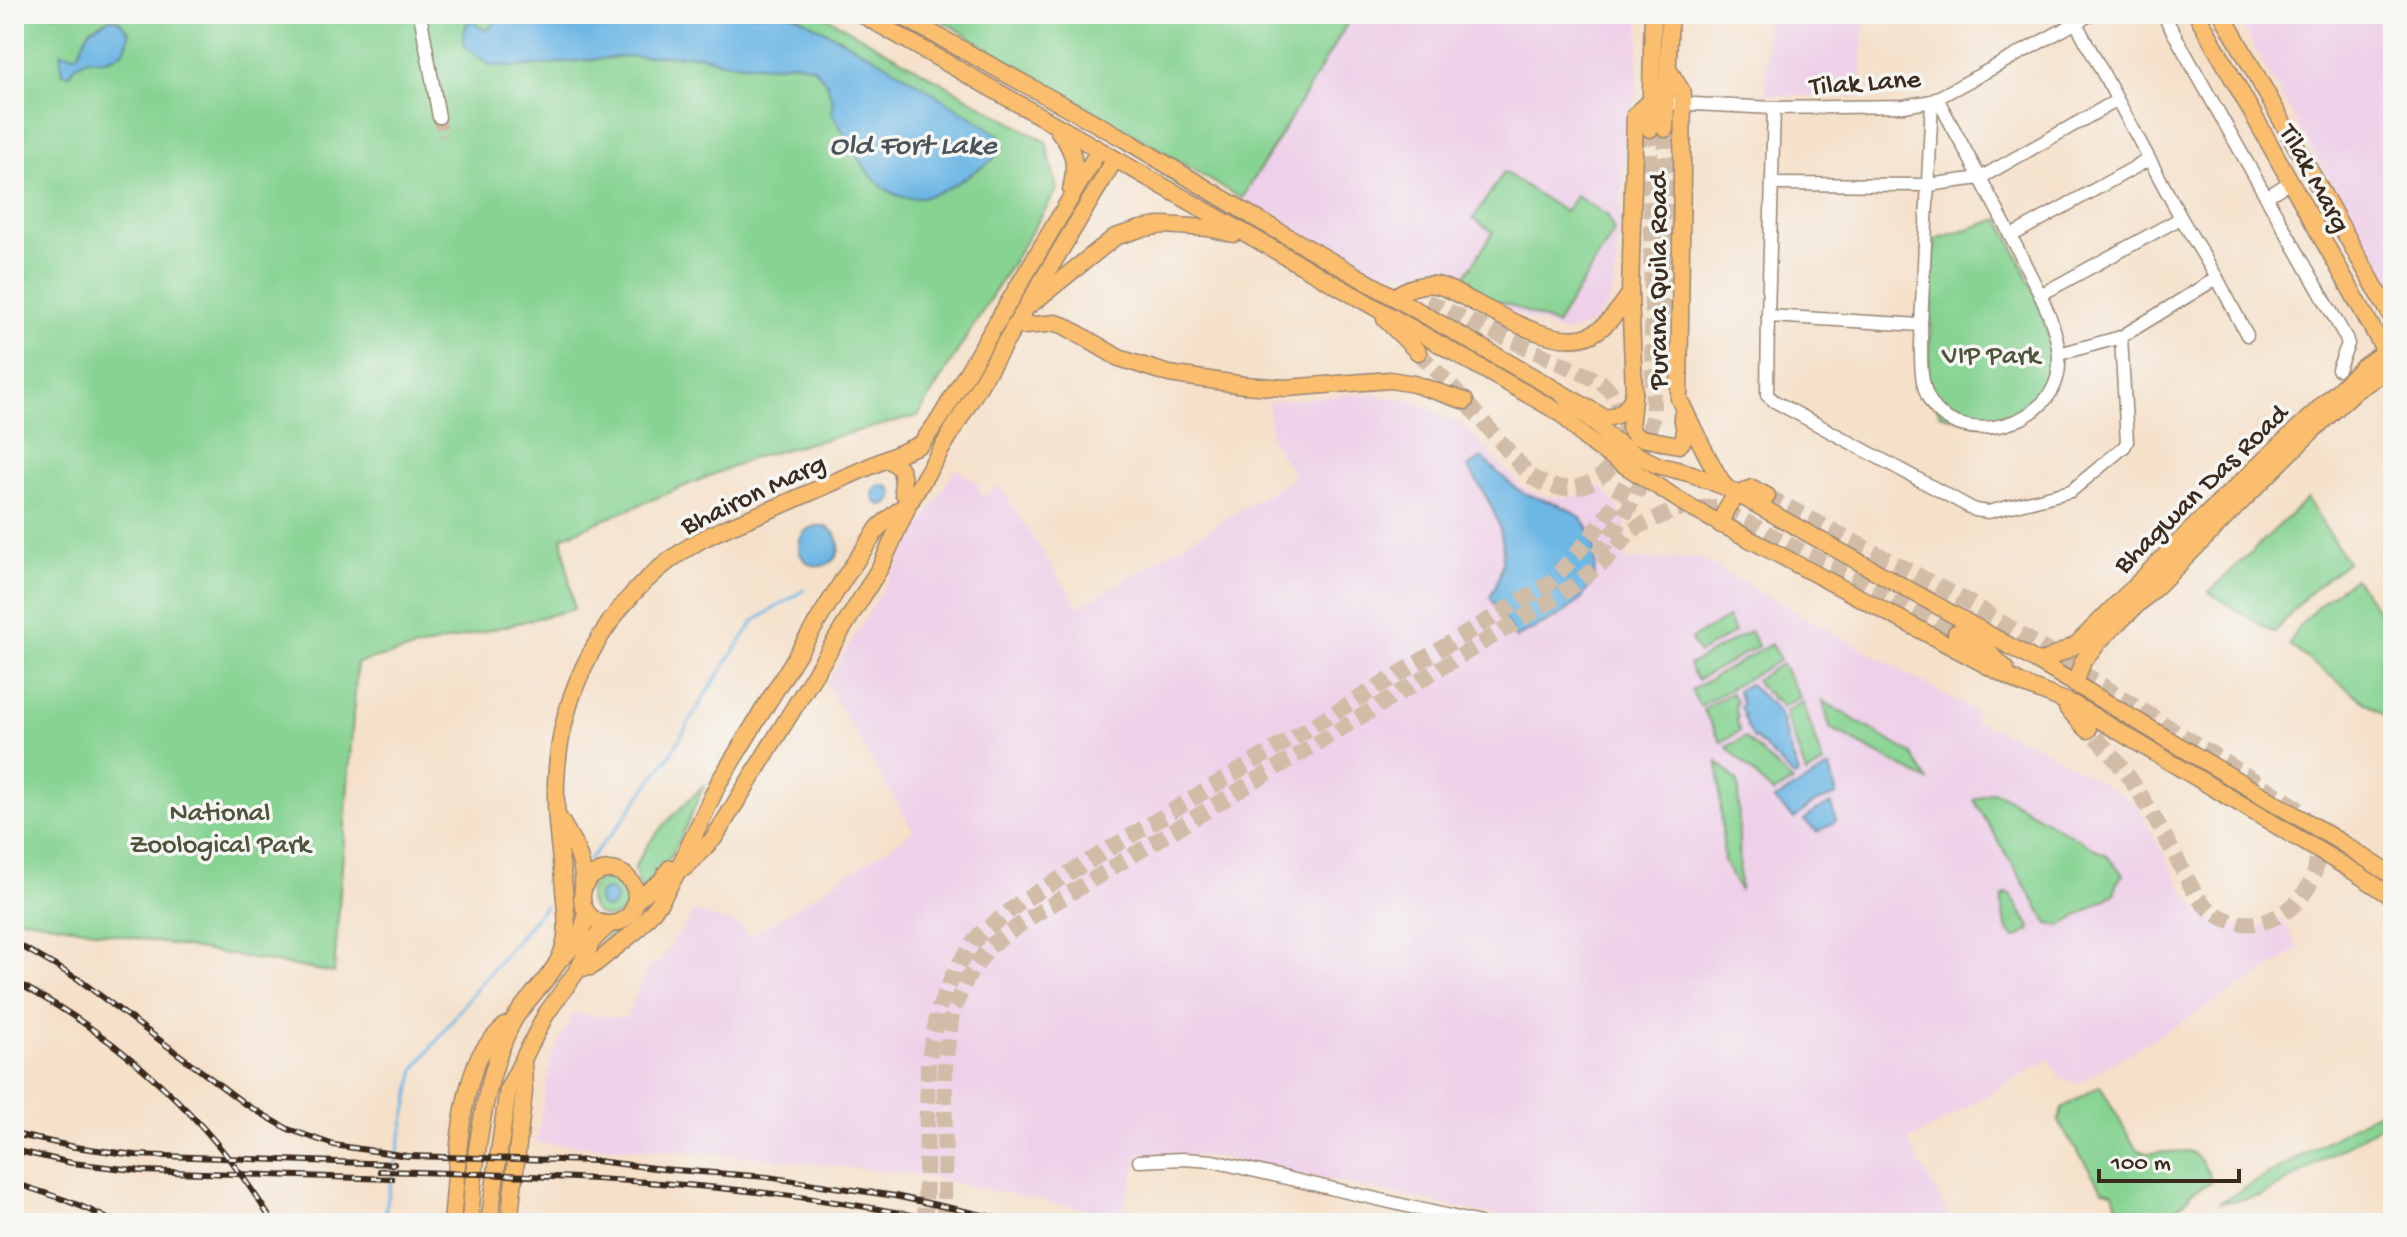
<svg xmlns="http://www.w3.org/2000/svg" width="2407" height="1237" font-family="'Gochi Hand',sans-serif">
  <style>
    .built { fill: #eed0e8 }
    .green { fill: #86d392; stroke: #607e58; stroke-width: 2 }
    .water { fill: #6db7e5; stroke: #547082; stroke-width: 2 }
    .lines { fill: none; stroke-linecap: round; stroke-linejoin: round }
    .stream { stroke: #6db7e5; stroke-width: 3 }
    .minor-tunnel { stroke: #d0bca7; stroke-width: 12; stroke-dasharray: 12 6; stroke-linecap: butt }
    .major-tunnel { stroke: #d0bca7; stroke-width: 16; stroke-dasharray: 16 8; stroke-linecap: butt }
    .minor-casing { stroke: #988574; stroke-width: 15 }
    .major-casing { stroke: #988574; stroke-width: 19 }
    .minor { stroke: #fff; stroke-width: 12 }
    .major { stroke: #fabe6e; stroke-width: 16 }
    .rail-casing { stroke: #3b2a1e; stroke-width: 6 }
    .rail { stroke: #f6f6f2; stroke-width: 3; stroke-dasharray: 9; stroke-linecap: butt }
    .labels { text-anchor: middle; stroke-width: 7; stroke-linejoin: round; paint-order: stroke }
    .street-label { font-size: 28px; fill: #3b2a1e; stroke: #f6f6f2 }
    .park-label { font-size: 28px; fill: #4e543b; stroke: #f6f6f2 }
    .water-label { font-size: 30px; font-style: italic; fill: #4a545a; stroke: #f6f6f2 }
  </style>
  <rect width="100%" height="100%" fill="#f6f6f2"/>
  <filter id="ink" filterUnits="userSpaceOnUse"><feTurbulence type="fractalNoise" baseFrequency=".0125" numOctaves="2"/><feDisplacementMap in="SourceGraphic" scale="16" xChannelSelector="R" yChannelSelector="G"/><feConvolveMatrix kernelMatrix="1 2 1 2 8 2 1 2 1" color-interpolation-filters="sRGB"/></filter>
  <filter id="wash" filterUnits="userSpaceOnUse"><feTurbulence type="fractalNoise" baseFrequency=".006" numOctaves="4" result="noise"/><feDisplacementMap in="SourceGraphic" scale="32" xChannelSelector="R" yChannelSelector="G"/><feGaussianBlur stdDeviation="1.8" result="paint"/><feColorMatrix in="noise" values="0 0 0 0 0 0 0 0 0 0 0 0 0 0 0 0 0 1.4 0 .05"/><feComposite in="paint" operator="in"/></filter>
  <g filter="url(#wash)">
    <rect width="100%" height="100%" fill="#f5e0c9"/>
    <!-- built -->
    <g class="built">
      <path d="M1353,14H1640L1637,94L1628,122L1614,288L1609,303L1594,322L1574,331L1560,332L1421,275L1368,270L1242,199Z"/>
      <path d="M1767,14H1864L1861,97L1766,95Z"/>
      <path d="M2235,14H2393V293Z"/>
      <path d="M1361,393L1413,401L1462,424L1524,488L1543,496L1572,498L1601,486L1618,507L1625,523L1627,541L1625,560L1699,558L1978,713L1973,721L2036,745L2137,804L2187,896L2200,911L2217,921L2245,928L2264,926L2282,919L2299,949L2243,986L2076,1084L2059,1076L2049,1059L1908,1141L1953,1223H1530L1220,1157L1140,1154L1121,1217L917,1175L736,1155L536,1143L551,1058L573,1014L625,1018L650,965L660,962L693,912L738,924L750,937L914,831L826,684L955,469L976,481L983,497L999,486L1079,607L1295,477L1271,439L1268,402Z"/>
    </g>
    <!-- green -->
    <g class="green">
      <path d="M14,14H821L1046,142L1057,190L918,416L755,457L562,537L574,609L357,663L334,973L14,917Z"/>
      <path d="M931,14H1353L1242,199Z"/>
      <path d="M1504,172L1565,212L1576,196L1608,216L1614,232L1556,325L1510,305L1458,288L1493,232L1473,219Z"/>
      <path d="M2000,219C2016,254 2061,334 2049,370C2045,382 2038,393 2030,403C2007,433 1971,423 1940,414L1930,391L1928,376L1935,239Z"/>
      <path d="M2307,499L2347,562L2307,595L2274,633L2209,592Z"/>
      <path d="M2355,578L2393,632V713L2388,719L2289,645C2298,620 2333,593 2355,578Z"/>
      <path d="M1727,618L1735,632L1699,653L1691,639Z"/>
      <path d="M1750,631L1758,646L1697,680L1689,665Z"/>
      <path d="M1771,644L1780,660L1700,706L1691,690Z"/>
      <path d="M1782,664L1800,697L1782,707L1775,698L1772,699L1768,692L1765,693L1761,686L1759,687L1755,680Z"/>
      <path d="M1731,693L1737,703L1734,705L1736,710L1735,711L1738,718L1736,720L1740,731L1721,742L1703,709Z"/>
      <path d="M1823,701L1912,754L1928,781L1830,728Z"/>
      <path d="M1803,702L1823,764L1806,774L1785,712Z"/>
      <path d="M1745,737L1793,782L1773,793L1727,747Z"/>
      <path d="M1718,762L1738,782L1740,891L1724,861Z"/>
      <path d="M705,784C688,820 674,865 641,889L634,869C649,835 679,810 705,784Z"/>
      <path d="M1991,792L1998,793L2106,855L2123,874L2116,884L2114,894L2061,926L2048,924L1974,800Z"/>
      <circle cx="609" cy="897" r="20"/>
      <path d="M660,890L629,926L594,955L596,948L615,928L627,924L637,914L638,908Z"/>
      <path d="M2008,894L2012,897L2030,927L2029,931L2015,938C2006,932 1999,906 2003,896Z"/>
      <path d="M2100,1086L2136,1149L2147,1153L2188,1151C2201,1156 2206,1169 2212,1181L2191,1193L2185,1202L2165,1215L2128,1220L2119,1213L2113,1192L2103,1190L2058,1122L2062,1108Z"/>
      <path d="M2393,1103V1118L2262,1196L2219,1203Z"/>
    </g>
    <!-- water -->
    <g class="water">
      <path d="M496,14H793L882,61L1000,135C1000,144 1000,152 994,158C990,163 983,166 978,169C956,185 920,208 892,193C863,177 849,140 832,113L833,104L827,83L813,67L794,63L770,66L721,62L700,55L618,57L519,67L491,66L465,46L463,37L467,22L473,20L480,28L486,30L493,25Z"/>
      <path d="M111,18L118,20L129,32C129,56 108,63 88,59L76,65L69,74L63,73L60,53L77,55L90,29Z"/>
      <path d="M1482,458C1494,468 1506,482 1519,490C1537,501 1559,501 1576,514C1587,521 1594,538 1595,551C1601,604 1554,618 1515,638L1490,597C1518,547 1496,511 1468,467Z"/>
      <circle cx="883" cy="495" r="10"/>
      <circle cx="819" cy="546" r="20"/>
      <path d="M1749,684L1774,707L1783,721L1781,722L1787,736L1786,738L1799,774L1794,777L1762,744H1760L1756,738L1754,739L1746,725L1747,723L1743,716L1745,715L1740,707L1743,705L1737,691Z"/>
      <path d="M1830,767L1837,795L1814,803L1794,819L1774,800Z"/>
      <path d="M1831,804L1836,821L1817,832L1804,820L1817,810Z"/>
      <circle cx="607" cy="899" r="9"/>
    </g>
    <g class="lines">
      <!-- stream -->
      <g class="stream">
        <path d="M589,859L616,829L670,755L705,695L754,621L804,590"/>
        <path d="M380,1223L385,1212L415,1069L469,998L545,906"/>
      </g>
    </g>
  </g>
  <g filter="url(#ink)">
    <g class="lines">
      <!-- minor-tunnel -->
      <path class="minor-tunnel" d="M439,117L443,136"/>
      <!-- major-tunnel -->
      <g class="major-tunnel">
        <path d="M1663,316L1665,129"/>
        <path d="M1418,352L1465,401L1530,476C1595,520 1661,433 1601,382L1422,299"/>
        <path d="M1767,496L1972,604L2295,806C2364,876 2254,972 2196,895C2164,837 2137,775 2088,730"/>
        <path d="M1597,555C1625,519 1649,476 1660,431"/>
        <path d="M925,1223L928,1062L939,1008L955,970L979,935L1021,902L1548,584C1595,537 1638,480 1653,414L1650,129"/>
        <path d="M944,1223L945,1064L952,1013L967,978L990,946L1031,917L1559,596L1604,562L1630,532L1641,525L1678,509L1718,507L1956,633"/>
      </g>
      <!-- minor casing -->
      <g class="minor-casing">
        <g id="minor">
          <path d="M420,14L439,117"/>
          <path d="M2163,14L2346,338L2348,344L2338,369"/>
          <path d="M1674,103L1774,108L1904,106L1932,101L2092,14"/>
          <path d="M1774,108L1768,316L1767,395L1774,401L1975,510L1988,512L2071,491L2124,447L2127,442L2121,337L2217,278L2181,218"/>
          <path d="M1773,184L1928,185L1980,178L2116,101"/>
          <path d="M2266,197L2290,182"/>
          <path d="M2011,236L2148,160"/>
          <path d="M2217,278L2247,335"/>
          <path d="M2040,295L2181,218L2076,23"/>
          <path d="M1768,316L1921,325L1932,101"/>
          <path d="M1921,325C1922,347 1918,377 1928,397C1954,453 2059,427 2059,363C2060,327 2038,292 2023,260C1996,206 1966,152 1937,98"/>
          <path d="M2059,354L2121,337"/>
          <path d="M1139,1161L1183,1159L1213,1161L1480,1223"/>
        </g>
      </g>
      <!-- major casing -->
      <g class="major-casing">
        <g id="major">
          <path d="M861,14C1094,149 1329,280 1562,414L1584,437L1607,454L1693,509L2022,684L2073,704L2353,871L2393,897"/>
          <path d="M898,14L1126,140L1252,216L1605,418C1621,416 1631,407 1634,391L1630,294"/>
          <path d="M2197,14L2390,360"/>
          <path d="M2222,14L2393,319"/>
          <path d="M1668,69L1683,93L1679,399C1694,429 1707,459 1725,487"/>
          <path d="M1650,129L1653,14"/>
          <path d="M1665,129L1670,14"/>
          <path d="M1058,130C1075,151 1077,164 1071,190"/>
          <path d="M1395,297C1405,288 1423,283 1436,285C1448,287 1459,295 1470,300C1500,316 1559,351 1592,334C1608,326 1620,308 1630,294L1635,115L1651,101"/>
          <path d="M1031,304L1115,237L1140,229L1164,225L1208,228L1234,234"/>
          <path d="M1385,319L1418,352"/>
          <path d="M1014,327L1056,323L1065,326L1119,358L1169,374L1244,385L1286,388L1390,380L1414,384L1465,401"/>
          <path d="M1561,393L1611,438L1631,452L1657,465L1692,474L1725,487L2040,663L2342,843L2393,876"/>
          <path d="M1633,399L1630,428L1636,437L1679,445C1688,438 1684,427 1682,416"/>
          <path d="M887,459C905,468 902,473 903,492L911,500"/>
          <path d="M1721,525C1725,504 1734,496 1752,488L1767,496"/>
          <path d="M1956,633L1987,651L2006,669"/>
          <path d="M2040,663L2076,645L2202,519L2363,367L2393,346"/>
          <path d="M2075,684L2083,661L2101,639L2157,586L2310,433L2355,391L2393,366"/>
          <path d="M2067,708L2088,730"/>
          <path d="M559,818C573,842 585,860 583,889"/>
          <path d="M684,868L714,838L867,589L881,566L907,508"/>
          <circle cx="609" cy="897" r="27"/>
          <path d="M635,901L661,881L670,868"/>
          <path d="M562,958C576,944 585,932 586,911"/>
          <path d="M579,968L591,967L611,951L637,930L660,902L675,876L719,782L843,580L879,527L911,500L1115,159"/>
          <path d="M452,1223C457,1172 458,1112 476,1064C482,1049 494,1036 506,1025"/>
          <path d="M470,1223C474,1160 483,1080 512,1023C527,995 558,975 565,943C569,925 565,906 564,888C560,849 553,807 557,767C565,674 617,588 699,541C724,527 751,518 777,507C825,486 873,465 921,444L939,420L1099,150"/>
          <path d="M489,1223L508,1089L546,1014L579,968L592,941L609,924"/>
          <path d="M509,1223L524,1092L523,1061"/>
        </g>
      </g>
      <!-- minor -->
      <use href="#minor" class="minor"/>
      <!-- major -->
      <use href="#major" class="major"/>
      <!-- rail casing -->
      <g class="rail-casing">
        <g id="rail">
          <path d="M14,942L78,979L245,1104L288,1129L334,1145L407,1156L597,1161L662,1169L767,1177L895,1196L1020,1223"/>
          <path d="M14,981C121,1038 211,1119 273,1223"/>
          <path d="M14,1134L75,1147L135,1155L394,1164"/>
          <path d="M14,1150L72,1163L142,1171L392,1179"/>
          <path d="M380,1171C571,1176 763,1182 950,1223"/>
          <path d="M14,1183C49,1194 84,1205 115,1223"/>
          <path d="M2353,1223L2393,1212"/>
        </g>
      </g>
      <!-- rail -->
      <use href="#rail" class="rail"/>
    </g>
  </g>
  <g class="labels">
    <!-- street labels -->
    <g class="street-label">
      <text transform="translate(1865 80) rotate(-4)" y="10">Tilak Lane</text>
      <text transform="translate(2317 177) rotate(61)" y="10">Tilak Marg</text>
      <text transform="translate(1656 281) rotate(-90)" y="10">Purana Quila Road</text>
      <text transform="translate(2199 487) rotate(-44)" y="10">Bhagwan Das Road</text>
      <text transform="translate(752 492) rotate(-25)" y="10">Bhairon Marg</text>
    </g>
    <!-- park labels -->
    <g class="park-label">
      <text x="1991" y="363">VIP Park</text>
      <text x="220" y="820">National<tspan x="220" dy="32">Zoological Park</tspan></text>
    </g>
    <!-- water labels -->
    <g class="water-label">
      <text x="913" y="153">Old Fort Lake</text>
    </g>
  </g>
  <!-- margin -->
  <rect width="2407" height="1237" fill="none" stroke="#f6f6f2" stroke-width="48"/>
  <!-- scale -->
  <path d="M2099 1169v12h140v-12" fill="none" stroke="#3b2a1e" stroke-width="4"/>
  <text x="2111" y="1169" font-size="24" fill="#3b2a1e" stroke="#f6f6f2" stroke-width="6" paint-order="stroke">100 m</text>
</svg>
